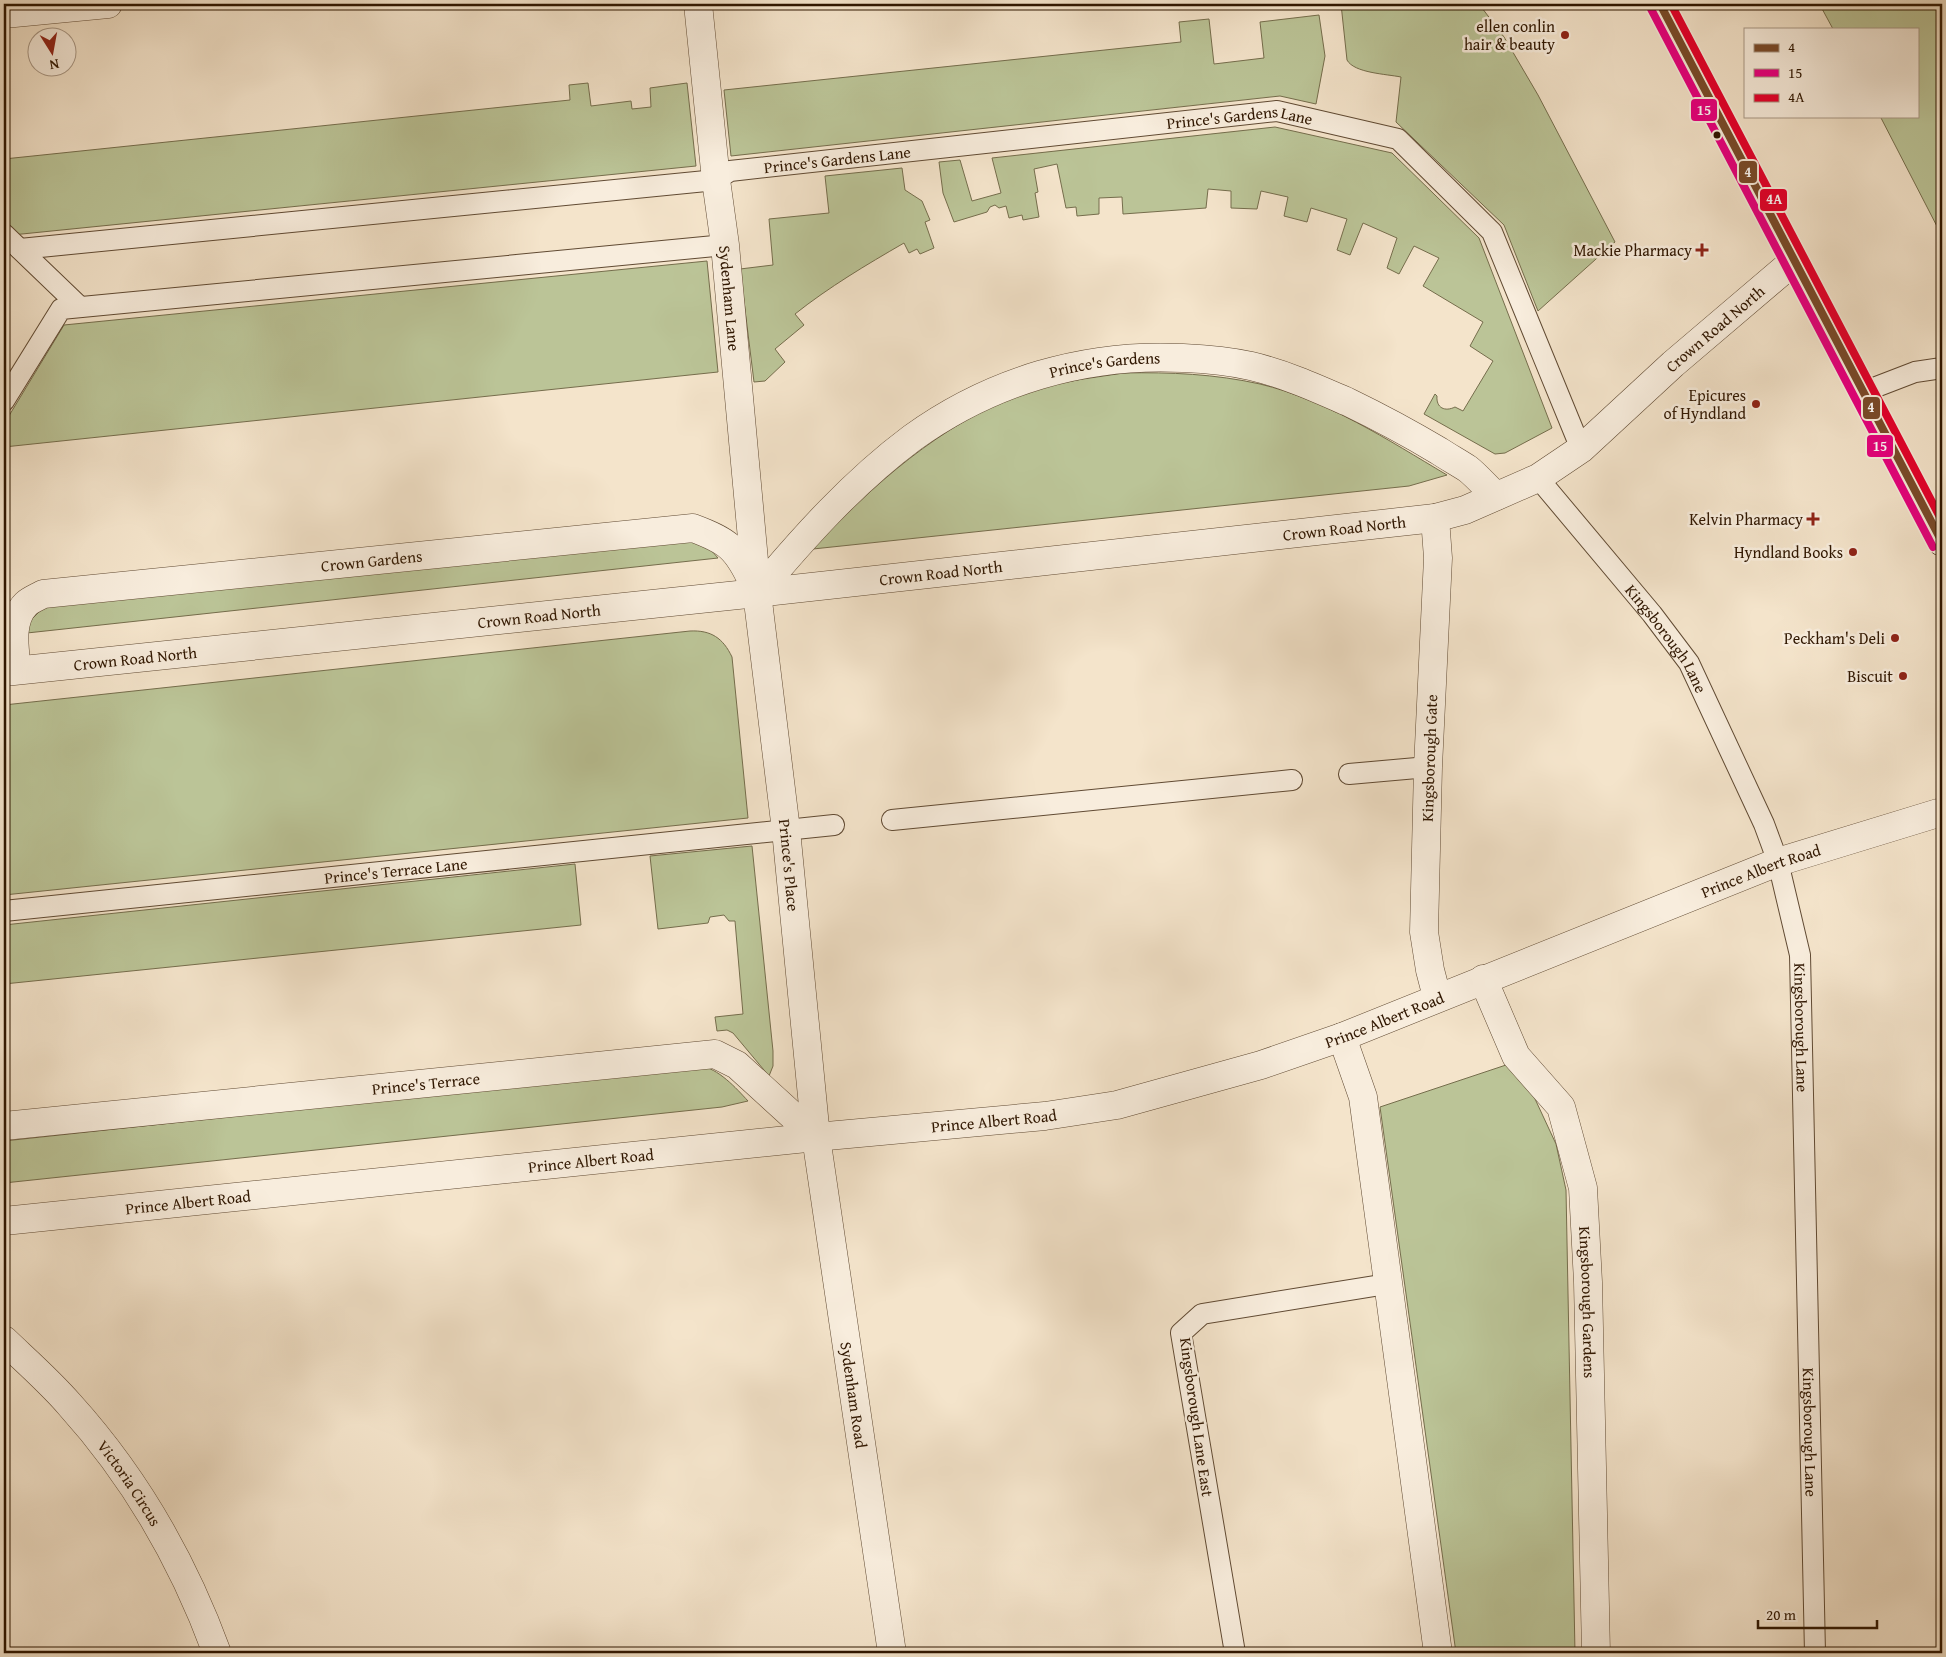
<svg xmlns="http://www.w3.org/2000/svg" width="1946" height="1657" font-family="'Gentium Book Plus',serif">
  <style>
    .green { fill: #bbc497; stroke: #756d4c }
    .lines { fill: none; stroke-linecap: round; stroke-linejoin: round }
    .lane-casing { stroke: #604a33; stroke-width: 22 }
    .street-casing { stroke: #604a33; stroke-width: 29 }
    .secondary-casing { stroke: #2f1600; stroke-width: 29 }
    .lane { stroke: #f8eddd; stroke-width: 20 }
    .street { stroke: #f8eddd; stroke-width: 28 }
    .secondary { stroke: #f8eddd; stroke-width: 28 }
    .bus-1-casing { stroke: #f8eddd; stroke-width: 11 }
    .bus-2-casing { stroke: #f8eddd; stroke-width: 11 }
    .bus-3-casing { stroke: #f8eddd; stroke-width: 11 }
    .bus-1 { stroke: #7a4b2a; stroke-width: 8 }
    .bus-2 { stroke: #e6007e; stroke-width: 8 }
    .bus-3 { stroke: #e4002b; stroke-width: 8 }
    .poi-dot { fill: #8f2418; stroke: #f8eddd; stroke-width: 2 }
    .bus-dot { fill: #2f1600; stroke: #f8eddd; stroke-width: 2 }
    .labels { text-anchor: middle; stroke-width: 5; stroke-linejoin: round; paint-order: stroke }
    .poi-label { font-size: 16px; fill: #2f1600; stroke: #f8eddd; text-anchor: end }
    .street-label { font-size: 16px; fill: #2f1600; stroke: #f8eddd }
    .line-badge { stroke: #f8eddd; stroke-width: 2 }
    .badge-label { font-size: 14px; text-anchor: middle; font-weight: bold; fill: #fff }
  </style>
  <rect width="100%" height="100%" fill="#f4e4cb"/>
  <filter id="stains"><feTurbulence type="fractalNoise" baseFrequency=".004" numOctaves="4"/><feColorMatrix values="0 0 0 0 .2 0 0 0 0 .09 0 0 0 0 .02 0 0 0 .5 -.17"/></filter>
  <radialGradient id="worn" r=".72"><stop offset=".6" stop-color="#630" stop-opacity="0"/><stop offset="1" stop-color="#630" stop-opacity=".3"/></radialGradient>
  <!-- green -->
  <g class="green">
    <path d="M1341,4H1479L1504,37L1538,95L1615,242L1538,311L1504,225L1396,122L1401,77C1386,74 1354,73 1347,60Z"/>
    <path d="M1811,4H1942V236L1880,116H1917V29H1833L1820,5L1813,8Z"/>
    <path d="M1319,15L1325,56L1316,104L1280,96L731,156L724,90L1181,42L1179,22L1209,19L1214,64L1264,58L1260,22Z"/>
    <path d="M588,83L591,106L631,101L632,109L651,107L650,88L687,83L696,166L12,235L4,227V159L570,100L569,85Z"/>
    <path d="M1275,127L1392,153L1479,238L1552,428L1505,453L1495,454L1424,414L1435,394L1437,396C1436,408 1445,412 1455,407L1463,411L1493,361L1470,346L1483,322L1423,286L1439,258L1414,246L1399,274L1387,268L1397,238L1363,223L1350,255L1337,250L1347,219L1311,208L1307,222L1284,216L1288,197L1261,191L1257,209L1231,208V191L1208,189L1206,208L1123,214L1122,197L1099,198V214L1077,216L1076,207L1066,208L1057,164L1034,169L1038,192L1035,193L1039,217L1023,220L1022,215L1009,218L1006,206L999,208L995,205L990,207L987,212L954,222L943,193L939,162L960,160L972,201L1001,193L992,158Z"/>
    <path d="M902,168L905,190L922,201L930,220L925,222L934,248L920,254L917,249L909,253L904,243C866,265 829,287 795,314L804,325L775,349L785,362L765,381L754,382L740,269L773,265L769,219L829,213L825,176Z"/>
    <path d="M707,261L718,372L4,447V424L64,325Z"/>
    <path d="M1124,373C1170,372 1215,374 1260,384C1327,400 1388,440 1447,475L1409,486L813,549C872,485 941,424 1023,393C1055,382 1091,378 1124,373Z"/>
    <path d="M690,541L711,550L718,558L27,633L31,620L44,607Z"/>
    <path d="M690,631C711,630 723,638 732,657L748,818L4,895V705Z"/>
    <path d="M752,846L773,1051V1066L769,1076L733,1033L727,1030L717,1031L715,1017L743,1014L735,921H729L724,915L710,917L708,923L658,929L650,856Z"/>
    <path d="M575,864L581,925L4,984V925Z"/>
    <path d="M1506,1065L1529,1086L1556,1144L1566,1190L1575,1653H1456L1380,1107Z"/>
    <path d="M700,1066C718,1068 736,1088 748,1101L722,1107L4,1183V1141Z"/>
  </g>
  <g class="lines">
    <!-- lane casing -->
    <g class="lane-casing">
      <g id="lane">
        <path d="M4,234L80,307"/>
        <path id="s1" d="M20,249L716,180L730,171L1277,111L1398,139L1492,232L1581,449"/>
        <path d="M1863,392L1915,372L1942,368"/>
        <path d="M4,401L61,309L725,245"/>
        <path id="s2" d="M1538,478L1652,614L1689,663L1764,824L1778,862L1800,955L1815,1653"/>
        <path d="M1349,774L1428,767"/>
        <path d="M892,820L1292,780"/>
        <path id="s3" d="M4,911L834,825"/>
        <path d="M1235,1653L1181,1333L1202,1314L1387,1284"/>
      </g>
    </g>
    <!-- street casing -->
    <g class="street-casing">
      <g id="street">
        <path id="s4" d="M698,4L716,180L725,245L757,593L786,830L816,1137L892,1653"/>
        <path d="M4,14L108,4"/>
        <path d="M1435,518L1438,558L1428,767L1424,932L1430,970L1437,997"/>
        <path id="s5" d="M757,593C804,537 853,482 912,438C991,381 1085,353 1183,358C1206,359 1229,361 1251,366C1285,374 1316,388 1348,402C1379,417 1409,433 1439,451C1448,457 1459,463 1468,469C1478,477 1487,488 1496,496"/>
        <path id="s6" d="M17,670C15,650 9,621 26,604C30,600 38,597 43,594L693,528C728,541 737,548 753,583"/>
        <path id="s7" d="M4,672L757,593L1435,518L1465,510L1538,478L1581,449L1673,364L1794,261"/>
        <path id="s8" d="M1483,979L1516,1056L1561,1107L1583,1188L1588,1282L1596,1653"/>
        <path d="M1342,1037L1363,1097L1438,1653"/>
        <path id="s9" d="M4,1126L715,1054L737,1065L816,1137"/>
        <path id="s10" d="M4,1221L816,1137L1045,1116L1117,1105L1261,1065L1342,1037L1778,862L1938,813"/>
        <path id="s11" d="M4,1340C26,1361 49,1381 69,1404C136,1478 183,1560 217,1653"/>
      </g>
    </g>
    <!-- secondary casing -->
    <g class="secondary-casing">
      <path id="secondary" d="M1660,4L1942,542"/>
    </g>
    <!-- lane -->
    <use href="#lane" class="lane"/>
    <!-- street -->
    <use href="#street" class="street"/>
    <!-- secondary -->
    <use href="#secondary" class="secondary"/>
    <!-- bus-1 casing -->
    <g class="bus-1-casing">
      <path id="bus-1" d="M1660,4L1942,542"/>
    </g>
    <!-- bus-2 casing -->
    <g class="bus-2-casing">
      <path id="bus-2" d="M1651,9L1933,547"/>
    </g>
    <!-- bus-3 casing -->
    <g class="bus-3-casing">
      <path id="bus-3" d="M1671,4L1942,521"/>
    </g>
    <!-- bus-1 -->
    <use href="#bus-1" class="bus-1"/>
    <!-- bus-2 -->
    <use href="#bus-2" class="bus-2"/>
    <!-- bus-3 -->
    <use href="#bus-3" class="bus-3"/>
  </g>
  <!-- markers -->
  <g class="poi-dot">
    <circle cx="1565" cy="35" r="5"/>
    <path d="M1699.5 242.5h5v5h5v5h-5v5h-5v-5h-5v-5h5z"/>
    <circle cx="1756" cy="404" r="5"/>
    <path d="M1810.5 511.5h5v5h5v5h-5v5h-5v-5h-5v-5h5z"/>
    <circle cx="1853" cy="552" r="5"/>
    <circle cx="1895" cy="638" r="5"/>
    <circle cx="1903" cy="676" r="5"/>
  </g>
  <circle class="bus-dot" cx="1717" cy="135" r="4.5"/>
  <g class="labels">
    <!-- poi labels -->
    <g class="poi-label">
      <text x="1555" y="32">ellen conlin<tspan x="1555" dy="18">hair &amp; beauty</tspan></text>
      <text x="1692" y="256">Mackie Pharmacy</text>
      <text x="1746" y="401">Epicures<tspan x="1746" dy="18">of Hyndland</tspan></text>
      <text x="1803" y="525">Kelvin Pharmacy</text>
      <text x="1843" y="558">Hyndland Books</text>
      <text x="1885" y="644">Peckham's Deli</text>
      <text x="1893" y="682">Biscuit</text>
    </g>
    <!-- street labels -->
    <g class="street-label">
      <text dy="6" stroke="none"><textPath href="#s1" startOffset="1229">Prince's Gardens Lane</textPath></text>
      <text dy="6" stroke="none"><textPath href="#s1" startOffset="824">Prince's Gardens Lane</textPath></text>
      <text dy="6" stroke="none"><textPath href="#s4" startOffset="296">Sydenham Lane</textPath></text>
      <text dy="6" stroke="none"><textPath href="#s7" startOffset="1782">Crown Road North</textPath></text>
      <text dy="6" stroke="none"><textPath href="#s5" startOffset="429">Prince's Gardens</textPath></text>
      <text dy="6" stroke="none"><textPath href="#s7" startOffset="1348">Crown Road North</textPath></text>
      <text dy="6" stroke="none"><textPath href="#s6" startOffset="419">Crown Gardens</textPath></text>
      <text dy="6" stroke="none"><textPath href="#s7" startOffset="942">Crown Road North</textPath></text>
      <text dy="6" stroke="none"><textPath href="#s7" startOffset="538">Crown Road North</textPath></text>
      <text dy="6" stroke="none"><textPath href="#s2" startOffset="206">Kingsborough Lane</textPath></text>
      <text dy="6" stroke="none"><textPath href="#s7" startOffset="132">Crown Road North</textPath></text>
      <text transform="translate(1429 758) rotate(-88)" y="6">Kingsborough Gate</text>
      <text dy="6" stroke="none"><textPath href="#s4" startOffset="866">Prince's Place</textPath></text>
      <text dy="6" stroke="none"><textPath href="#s3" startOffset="394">Prince's Terrace Lane</textPath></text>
      <text dy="6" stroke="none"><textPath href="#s10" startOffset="1805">Prince Albert Road</textPath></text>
      <text dy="6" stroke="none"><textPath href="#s10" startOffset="1400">Prince Albert Road</textPath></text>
      <text dy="6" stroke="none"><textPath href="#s2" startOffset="625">Kingsborough Lane</textPath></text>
      <text dy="6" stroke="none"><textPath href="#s9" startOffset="424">Prince's Terrace</textPath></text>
      <text dy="6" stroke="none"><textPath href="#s10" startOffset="995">Prince Albert Road</textPath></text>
      <text dy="6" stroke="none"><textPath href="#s10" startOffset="590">Prince Albert Road</textPath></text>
      <text dy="6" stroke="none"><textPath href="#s10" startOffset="185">Prince Albert Road</textPath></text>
      <text dy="6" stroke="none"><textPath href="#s8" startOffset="350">Kingsborough Gardens</textPath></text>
      <text dy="6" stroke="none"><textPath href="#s4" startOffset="1400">Sydenham Road</textPath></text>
      <text transform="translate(1197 1417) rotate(82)" y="6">Kingsborough Lane East</text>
      <text dy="6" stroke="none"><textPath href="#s2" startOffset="1030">Kingsborough Lane</textPath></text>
      <text dy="6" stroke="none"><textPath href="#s11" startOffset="191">Victoria Circus</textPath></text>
    </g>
  </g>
  <g class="line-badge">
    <rect x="1690" y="98" width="28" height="24" rx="5" fill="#e6007e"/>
    <rect x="1738" y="160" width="20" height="24" rx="5" fill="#7a4b2a"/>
    <rect x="1759" y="188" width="29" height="24" rx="5" fill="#e4002b"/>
    <rect x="1862" y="396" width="19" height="24" rx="5" fill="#7a4b2a"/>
    <rect x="1866" y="434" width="28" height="24" rx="5" fill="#e6007e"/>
  </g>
  <g class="badge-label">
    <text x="1704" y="115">15</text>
    <text x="1748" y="177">4</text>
    <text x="1774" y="204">4A</text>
    <text x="1871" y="412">4</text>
    <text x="1880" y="451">15</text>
  </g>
  <!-- margin -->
  <rect width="1946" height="1657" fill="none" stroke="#f4e4cb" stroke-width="20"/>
  <rect x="5" y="5" width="1936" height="1647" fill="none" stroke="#2f1600" stroke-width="2.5"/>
  <rect x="10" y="10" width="1926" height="1637" fill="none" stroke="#2f1600"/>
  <!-- legend -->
  <rect x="1744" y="28" width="175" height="90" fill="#f8eddd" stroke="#a89785"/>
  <rect x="1754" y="44" width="25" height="8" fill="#7a4b2a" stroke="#a89785"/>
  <text x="1788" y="52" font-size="15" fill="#2f1600">4</text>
  <rect x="1754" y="69" width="25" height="8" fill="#e6007e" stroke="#a89785"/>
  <text x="1788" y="78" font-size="15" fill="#2f1600">15</text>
  <rect x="1754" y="94" width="25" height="8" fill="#e4002b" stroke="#a89785"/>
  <text x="1788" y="102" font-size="15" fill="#2f1600">4A</text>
  <!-- north arrow -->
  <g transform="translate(52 52) rotate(169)"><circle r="24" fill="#f8eddd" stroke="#a89785"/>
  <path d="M0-4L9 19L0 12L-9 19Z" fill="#8f2418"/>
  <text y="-8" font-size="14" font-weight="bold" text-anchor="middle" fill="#2f1600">N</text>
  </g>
  <!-- scale -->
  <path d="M1758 1620v8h119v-8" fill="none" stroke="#2f1600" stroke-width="2.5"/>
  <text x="1766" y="1620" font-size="15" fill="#2f1600" stroke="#f8eddd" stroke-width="4" paint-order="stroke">20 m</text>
  <rect width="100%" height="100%" filter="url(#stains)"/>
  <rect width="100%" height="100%" fill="url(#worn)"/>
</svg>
